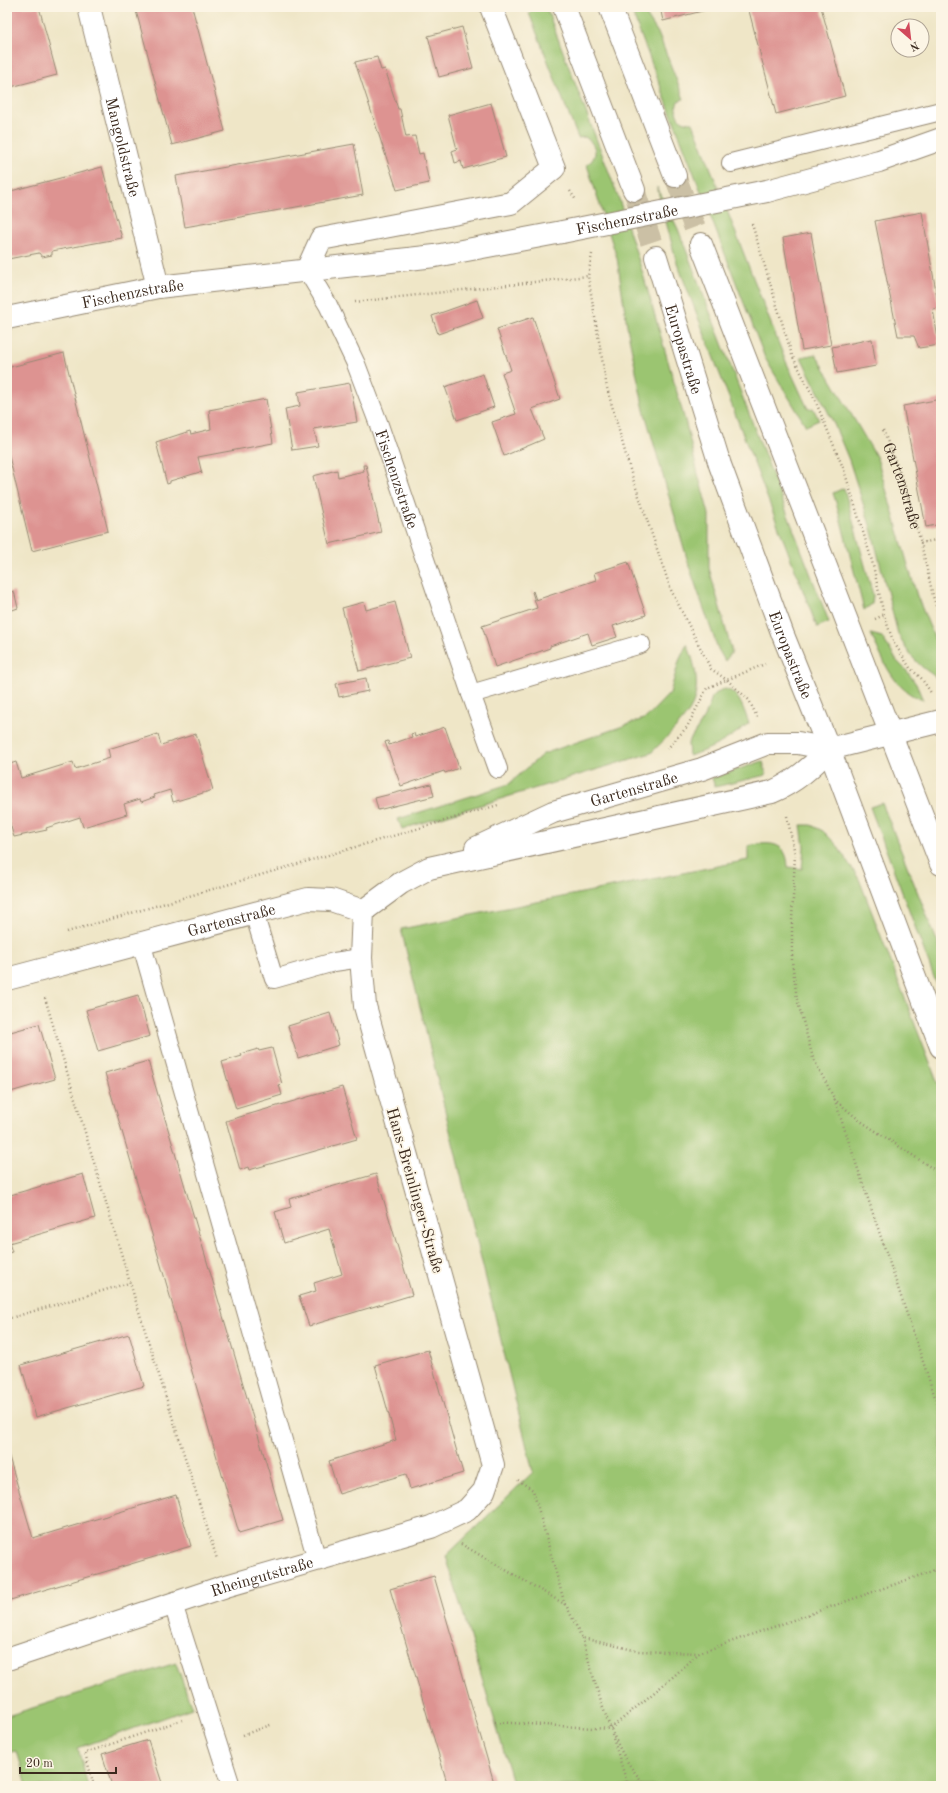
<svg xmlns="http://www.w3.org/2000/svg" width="948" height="1793" font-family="'Old Standard TT',serif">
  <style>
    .green { fill: #9bc571; stroke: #6b7848 }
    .building { fill: #dd9391 }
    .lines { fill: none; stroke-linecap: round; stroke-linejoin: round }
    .primary-tunnel { stroke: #cbc0a5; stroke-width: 22; stroke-dasharray: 22 11; stroke-linecap: butt }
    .service-casing { stroke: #958872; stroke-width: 20 }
    .minor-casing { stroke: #958872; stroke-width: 24 }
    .primary-casing { stroke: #958872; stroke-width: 24 }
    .path { stroke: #958872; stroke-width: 2.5; stroke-dasharray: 1 3; stroke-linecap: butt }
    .service { stroke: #fff; stroke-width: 18 }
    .minor { stroke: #fff; stroke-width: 22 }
    .primary { stroke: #fff; stroke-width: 22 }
    .minor-bridge-casing { stroke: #958872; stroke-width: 24; stroke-linecap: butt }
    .minor-bridge { stroke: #fff; stroke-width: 22 }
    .labels { text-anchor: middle; stroke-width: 3.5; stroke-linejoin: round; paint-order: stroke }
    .street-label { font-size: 16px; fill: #3b2a1e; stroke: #fcf5e5 }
  </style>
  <rect width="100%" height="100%" fill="#fcf5e5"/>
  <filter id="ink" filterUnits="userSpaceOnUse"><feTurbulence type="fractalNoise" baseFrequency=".025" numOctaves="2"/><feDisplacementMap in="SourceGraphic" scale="8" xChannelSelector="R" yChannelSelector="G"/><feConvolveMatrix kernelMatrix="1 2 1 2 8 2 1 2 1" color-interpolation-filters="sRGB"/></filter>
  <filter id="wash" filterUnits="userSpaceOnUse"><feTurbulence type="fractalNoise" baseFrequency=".012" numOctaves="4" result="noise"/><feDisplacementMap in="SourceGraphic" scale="16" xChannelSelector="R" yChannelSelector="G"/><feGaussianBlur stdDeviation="0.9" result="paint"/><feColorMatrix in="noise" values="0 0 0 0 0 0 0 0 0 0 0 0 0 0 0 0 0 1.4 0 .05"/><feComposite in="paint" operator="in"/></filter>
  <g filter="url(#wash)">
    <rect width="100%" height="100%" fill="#efe6c7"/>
    <!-- green -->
    <g class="green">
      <path d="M536,7H546L618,196L643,274L686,424L698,474L709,514V568L732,652L725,661L718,649L690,569L644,410L628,332L617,258L587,165C599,156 597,145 585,137L578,138L529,13Z"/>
      <path d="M630,7H641L658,33L684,99L678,101C673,115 679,123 693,123L784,357L808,409L813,408L819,420L806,426L765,358Z"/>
      <path d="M657,187L678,229L829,622L817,627L676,260Z"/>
      <path d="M816,354L877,458L917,596L941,654V684C936,675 927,672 920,665C910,656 904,646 898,634L871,528L849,460L834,424L801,357Z"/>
      <path d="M844,488L873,595L872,604L864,610L838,509L833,493Z"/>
      <path d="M871,634L882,637L897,661L907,671L916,684L923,700C894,691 883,660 871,634Z"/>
      <path d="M687,644C695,663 700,684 693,704C687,719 663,741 651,753L402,829L398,819L509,784L543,754L646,718L670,693L679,661Z"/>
      <path d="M725,689C739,691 744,711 749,723C728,740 714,748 689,756L688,743L705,717L712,697L719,691Z"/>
      <path d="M763,761L766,775L715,787L712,778Z"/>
      <path d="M882,803L941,951V996L870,807Z"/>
      <path d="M801,825H811L823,831L836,844L859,879L941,1092V1786H514L446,1556L533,1472L401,929L748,860V846C768,842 787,840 788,867L802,869L804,847Z"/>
      <path d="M176,1663L192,1708L78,1748L88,1786H27L17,1751L7,1753V1716Z"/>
    </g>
    <g id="blocks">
      <!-- building -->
      <g class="building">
        <path d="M7,7H39L57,75L7,88Z"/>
        <path d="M135,7H192L225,131L172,145Z"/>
        <path d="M660,7H714V8L663,21Z"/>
        <path d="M748,7H821L845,96L776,114Z"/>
        <path d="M462,27L473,68L439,77L428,36Z"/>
        <path d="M377,57L381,70L385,69L398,109H400L406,137L415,136L419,154L423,153L429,183L397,190L355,62Z"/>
        <path d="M491,103L506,157L463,169L461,161L455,163L452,151L457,149L448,115Z"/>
        <path d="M354,144L363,195L185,227L176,176Z"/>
        <path d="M102,167L122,238L52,251V255L42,257L39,253L8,259L9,263H7V192Z"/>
        <path d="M922,212L939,308L933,309L939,345L919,348L914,336H898L875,221Z"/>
        <path d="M811,233L831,345L802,350L783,238Z"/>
        <path d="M477,300L483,318L438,334L432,316Z"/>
        <path d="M533,317L560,399L532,409L544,439L504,456L492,422L516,414L502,373L511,370L497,329Z"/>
        <path d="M872,339L876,366L837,373L832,347Z"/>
        <path d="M64,353L108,531L32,551L7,448V368Z"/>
        <path d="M483,374L494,407L457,420L445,387Z"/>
        <path d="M350,383L357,422L314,429L318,446L292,450L285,409L300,406L298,392Z"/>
        <path d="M266,399L273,443L198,457L202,474L200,472L170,481V483L167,484L156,442L190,431L191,434L211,429L209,410Z"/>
        <path d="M941,399V524L926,527L903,406Z"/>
        <path d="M363,465H366L381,532L329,544L313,476L337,470L338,477L364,471Z"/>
        <path d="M628,562L646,615L613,626L617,637L592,645L588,633L550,646V648L495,667L482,626L537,608L532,592L533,591L536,600L596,580L594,573Z"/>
        <path d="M14,591L18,608L7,612V593Z"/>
        <path d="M364,602L366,610L395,602L410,658L359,671L342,608Z"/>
        <path d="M366,678L368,691L339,697L336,684Z"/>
        <path d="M445,727L459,768L445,773L444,771L401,786L385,742L388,741L389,745L412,737L411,734L414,733L415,737Z"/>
        <path d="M158,734L161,745L196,734L213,790L173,802L170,790L154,795L155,797L141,802L140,799L124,804L127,814L83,827L80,817L46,828L47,830L14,837L7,814V755L10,764L16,762L21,778L73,762L75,769L110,758L108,749Z"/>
        <path d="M431,784L434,796L378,810L375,798Z"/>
        <path d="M138,995L150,1036L98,1051L86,1010Z"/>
        <path d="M330,1013L339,1045L298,1058L288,1026Z"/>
        <path d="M39,1024L55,1079L7,1093V1033Z"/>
        <path d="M272,1048L282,1084L279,1085L282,1095L236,1109L222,1062L242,1056L241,1054L258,1049L259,1051Z"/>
        <path d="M148,1061L283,1520L239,1533L105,1073Z"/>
        <path d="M342,1087L357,1139L249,1170L248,1167L240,1170L226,1121Z"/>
        <path d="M83,1174L95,1218L9,1243L12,1252L7,1253V1196Z"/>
        <path d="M376,1174L412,1295L309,1326L299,1296L316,1291L314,1283L342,1274L329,1229L284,1243L275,1212L291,1207L289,1199Z"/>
        <path d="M129,1334L144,1386L36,1417L21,1365Z"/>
        <path d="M428,1350L463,1473L410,1489L406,1474L339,1494L329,1461L396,1440L375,1365Z"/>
        <path d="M7,1450L33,1538L176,1495L191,1546L7,1601Z"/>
        <path d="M434,1576L495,1786H448L390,1589Z"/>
        <path d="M148,1740L163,1786H112L102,1754Z"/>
      </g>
    </g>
  </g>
  <g filter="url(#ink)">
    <use href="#blocks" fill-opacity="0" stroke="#958872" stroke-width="1"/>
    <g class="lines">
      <!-- primary-tunnel -->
      <g class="primary-tunnel">
        <path d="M675,176L701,244"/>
        <path d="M634,190L656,257"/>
      </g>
      <!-- service casing -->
      <g class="service-casing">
        <g id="service">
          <path d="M731,163L941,111"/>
          <path id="s2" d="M307,270L328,305L356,364L378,422L471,694L498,769"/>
          <path d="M471,694L641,644"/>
          <path d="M254,913L274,979L334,962L361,958"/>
          <path d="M141,942L317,1560"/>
          <path d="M173,1604L231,1786"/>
        </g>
      </g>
      <!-- minor casing -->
      <g class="minor-casing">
        <g id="minor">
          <path id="s3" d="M89,7L158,287"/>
          <path d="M767,191L879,161L941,139"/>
          <path d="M307,270L321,239L511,203L554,168L491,7"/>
          <path id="s4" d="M7,318L158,287L435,256L562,232"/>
          <path id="s5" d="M476,848L553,812L702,769L768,743H798L829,749L941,721"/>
          <path id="s6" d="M7,979L308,899L331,900L363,911L401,883L429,868L772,792C795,782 812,767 829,749"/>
          <path id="s7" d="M7,1659L226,1586L431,1527L467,1510L484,1491L493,1465L365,1006L361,958L363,911"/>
        </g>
      </g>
      <!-- primary casing -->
      <g class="primary-casing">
        <g id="primary">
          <path d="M564,7L634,190"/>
          <path d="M610,7L675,176"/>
          <path d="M701,244L941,864"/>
          <path id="s8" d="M656,257L720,465L783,635L829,749L941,1047"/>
        </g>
      </g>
      <!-- path -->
      <g class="path">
        <path d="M570,191L576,200"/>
        <path d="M752,224L792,355L815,400L844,470L872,561L884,615L893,641L910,668L921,678L932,694"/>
        <path d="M592,254L588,276L607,388L631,473L671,590L711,669L727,680L749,700L757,717"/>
        <path d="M355,302L588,276"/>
        <path id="s1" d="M883,430L904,483L921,543"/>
        <path d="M941,539L921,543L933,596L941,622"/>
        <path d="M875,619L884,615"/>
        <path d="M667,749L687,727L707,688L765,664"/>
        <path d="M787,816L795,854L792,921V961L797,999L813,1058L834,1098L941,1415"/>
        <path d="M67,932L498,805"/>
        <path d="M45,998L130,1283L217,1559"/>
        <path d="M834,1099L859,1120L941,1174"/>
        <path d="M7,1319L129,1283"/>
        <path d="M518,1480L533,1490L565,1605"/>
        <path d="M461,1544L566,1605L582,1638L638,1651L699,1653L941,1568"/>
        <path d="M582,1638C597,1686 610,1751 647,1786"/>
        <path d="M495,1722L610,1729L674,1676L699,1653"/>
        <path d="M243,1735L273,1724"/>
        <path d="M612,1735L628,1786"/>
        <path d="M94,1786L85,1753L182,1720"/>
      </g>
      <!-- service -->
      <use href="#service" class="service"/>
      <!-- minor -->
      <use href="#minor" class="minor"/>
      <!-- primary -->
      <use href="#primary" class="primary"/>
      <!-- minor-bridge casing -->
      <g class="minor-bridge-casing">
        <g id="minor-bridge">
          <path id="s9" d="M562,232L767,191"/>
        </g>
      </g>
      <!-- minor-bridge -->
      <use href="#minor-bridge" class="minor-bridge"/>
    </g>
  </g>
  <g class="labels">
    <!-- street labels -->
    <g class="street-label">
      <text dy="6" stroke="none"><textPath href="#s3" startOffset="144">Mangoldstraße</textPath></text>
      <text dy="6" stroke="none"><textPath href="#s9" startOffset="66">Fischenzstraße</textPath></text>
      <text dy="6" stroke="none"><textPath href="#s4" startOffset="128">Fischenzstraße</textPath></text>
      <text dy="6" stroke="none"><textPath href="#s8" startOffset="96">Europastraße</textPath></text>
      <text dy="6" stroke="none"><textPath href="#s2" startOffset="228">Fischenzstraße</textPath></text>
      <text dy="6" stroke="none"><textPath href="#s1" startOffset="59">Gartenstraße</textPath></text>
      <text dy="6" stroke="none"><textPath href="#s8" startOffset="420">Europastraße</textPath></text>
      <text dy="6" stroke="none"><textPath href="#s5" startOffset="169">Gartenstraße</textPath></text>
      <text dy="6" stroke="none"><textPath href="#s6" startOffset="232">Gartenstraße</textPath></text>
      <text transform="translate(416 1190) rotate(74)" y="6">Hans-Breinlinger-Straße</text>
      <text dy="6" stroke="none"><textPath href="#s7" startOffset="268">Rheingutstraße</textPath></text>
    </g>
  </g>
  <!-- margin -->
  <rect width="948" height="1793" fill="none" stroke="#fcf5e5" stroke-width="24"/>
  <!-- north arrow -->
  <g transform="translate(910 38) rotate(152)"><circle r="19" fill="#fcf5e5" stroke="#afa495"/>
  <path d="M0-3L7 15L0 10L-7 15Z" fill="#d1495b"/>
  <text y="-6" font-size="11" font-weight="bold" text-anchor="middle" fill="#3b2a1e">N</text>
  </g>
  <!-- scale -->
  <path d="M20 1767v6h96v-6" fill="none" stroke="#3b2a1e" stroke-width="2"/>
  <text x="26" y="1767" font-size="12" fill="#3b2a1e" stroke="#fcf5e5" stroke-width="3" paint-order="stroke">20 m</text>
</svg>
